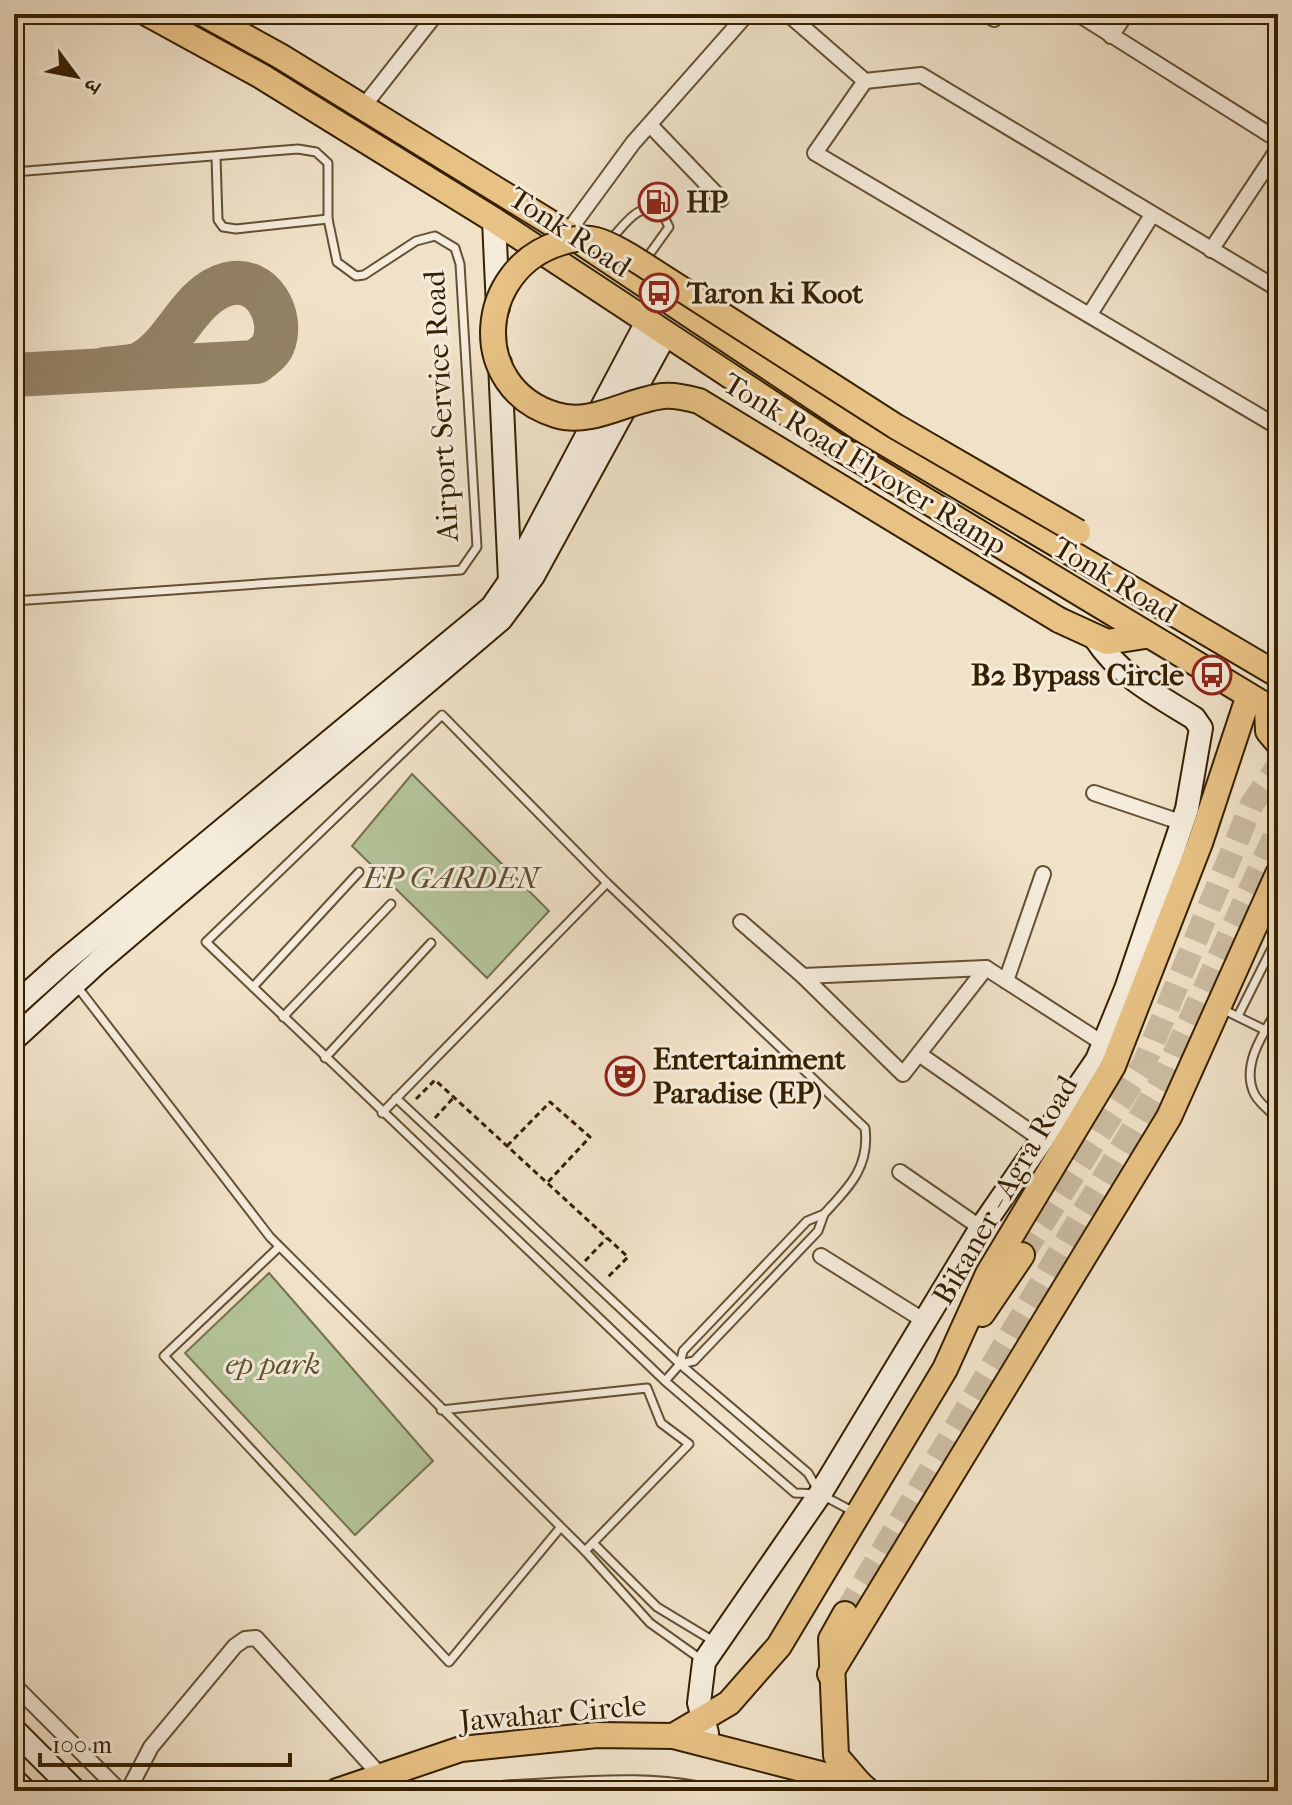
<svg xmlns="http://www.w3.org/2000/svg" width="1292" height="1805" font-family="'IM FELL French Canon','Noto Serif Devanagari',serif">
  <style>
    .green { fill: #b4c49a; stroke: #75724d; stroke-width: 2 }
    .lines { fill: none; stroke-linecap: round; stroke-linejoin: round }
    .taxiway { stroke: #938164; stroke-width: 44 }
    .primary-tunnel { stroke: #cbbba1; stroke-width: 24; stroke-dasharray: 24 12; stroke-linecap: butt }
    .lane-casing { stroke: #645032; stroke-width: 11 }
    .street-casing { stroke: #645032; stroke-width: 18 }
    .secondary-casing { stroke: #362000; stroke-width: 26 }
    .primary-casing { stroke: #362000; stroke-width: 28 }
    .path { stroke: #362000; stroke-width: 3; stroke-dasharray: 6 4; stroke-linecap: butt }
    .lane { stroke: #f5ecdc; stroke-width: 7 }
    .street { stroke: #f5ecdc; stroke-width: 14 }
    .secondary { stroke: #f5ecdc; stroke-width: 22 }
    .primary { stroke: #e8c184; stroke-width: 24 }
    .primary-bridge-casing { stroke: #362000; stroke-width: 28; stroke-linecap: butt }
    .primary-bridge { stroke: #e8c184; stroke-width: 24 }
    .labels { text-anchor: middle; stroke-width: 6; stroke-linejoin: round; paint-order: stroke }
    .poi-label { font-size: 30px; font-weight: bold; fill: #362000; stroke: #f5ecdc; text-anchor: start }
    .street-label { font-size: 30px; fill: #362000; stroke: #f5ecdc }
    .park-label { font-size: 30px; font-style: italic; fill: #5c512e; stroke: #f5ecdc }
  </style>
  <rect width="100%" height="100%" fill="#f0e2c9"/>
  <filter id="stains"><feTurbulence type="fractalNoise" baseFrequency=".0025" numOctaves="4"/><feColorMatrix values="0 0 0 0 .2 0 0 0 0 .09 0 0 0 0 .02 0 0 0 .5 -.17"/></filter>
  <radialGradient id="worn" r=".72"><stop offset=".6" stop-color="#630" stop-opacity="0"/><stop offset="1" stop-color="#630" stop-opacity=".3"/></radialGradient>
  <!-- green -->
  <g class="green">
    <path d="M412,774L549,911L487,978L352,846Z"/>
    <path d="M269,1273L433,1461L355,1535L185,1353Z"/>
  </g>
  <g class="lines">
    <!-- taxiway -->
    <path class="taxiway" d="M14,375L256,362C262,357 270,352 273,345C285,316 262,275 228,284C189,294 176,345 142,363C132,368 116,367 105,369"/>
    <!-- primary-tunnel -->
    <g class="primary-tunnel">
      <path d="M1022,1255L1144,1064L1252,804L1278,766"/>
      <path d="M845,1614L1165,1075L1278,829"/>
    </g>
    <!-- lane casing -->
    <g class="lane-casing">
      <g id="lane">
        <path d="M216,157L218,220L223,227L236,229L328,219"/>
        <path d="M14,172L298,149L316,152L328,163V219L337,262L356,276L364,275L416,241L435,236L455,248L460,264L477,547L461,570L14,601"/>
        <path d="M610,240C625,225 638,201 661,211L669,227L646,259"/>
        <path d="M76,985L270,1237L585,1551L650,1623L702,1660"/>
        <path d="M253,987L359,872"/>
        <path d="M1220,1008L1265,1030"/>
        <path d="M1278,1009C1263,1033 1240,1067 1255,1095C1260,1104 1271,1112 1278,1119"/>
        <path d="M1238,1016L1278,936"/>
        <path d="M283,1017L391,904"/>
        <path d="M325,1058L431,943"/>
        <path d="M396,1098L680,1364L808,1473L818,1490"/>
        <path d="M382,1113L607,883"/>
        <path d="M824,1214C849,1187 870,1167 865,1128L607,883L442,715L206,942L665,1381L795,1493L820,1494L854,1512"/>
        <path d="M279,1247L164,1356L449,1662L560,1528"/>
        <path d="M665,1381L680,1364L683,1351L807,1221L824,1214L818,1231L694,1361L680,1364"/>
        <path d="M441,1410L647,1388L661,1423L689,1444L585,1551"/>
        <path d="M593,1543L657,1607L715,1642"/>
        <path d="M487,1791L505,1785C577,1782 651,1772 722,1791"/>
      </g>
    </g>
    <!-- street casing -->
    <g class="street-casing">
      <g id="street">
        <path d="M788,14L865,81L815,153L1278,427"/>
        <path d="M985,14L994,19"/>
        <path d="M1078,14L1278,140"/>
        <path d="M1111,36L1126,14"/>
        <path d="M865,81L921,75L1278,289"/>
        <path d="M363,107L436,14"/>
        <path d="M650,125L721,199"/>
        <path d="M567,233L633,143L747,14"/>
        <path d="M1211,250L1278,149"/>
        <path d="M1090,314L1152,215"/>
        <path d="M1094,793L1183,823"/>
        <path d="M741,922L803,976L986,968L1104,1044"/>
        <path d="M803,976L903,1074L986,968"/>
        <path d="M1006,981L1043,874"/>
        <path d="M919,1054L1042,1140"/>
        <path d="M900,1172L981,1228"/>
        <path d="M821,1256L923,1320"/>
        <path d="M14,1685L120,1791"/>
        <path d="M128,1791L151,1747L235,1646L245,1639L256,1638L380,1775"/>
      </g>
    </g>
    <!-- secondary casing -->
    <g class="secondary-casing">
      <g id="secondary">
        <path d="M494,220L498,308"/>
        <path d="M500,363L510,580"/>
        <path d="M14,1006L62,963L492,607L510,581L647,322"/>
        <path d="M14,1039L100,960L501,619L533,576L666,333"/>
        <path d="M14,1730L75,1791"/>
        <path d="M707,1733L699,1703L704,1662L820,1494L981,1228L1097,1060L1126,989L1187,809L1201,728L1194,718C1155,694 1120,676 1095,638"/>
        <path d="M14,1780L25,1791"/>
      </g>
    </g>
    <!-- primary casing -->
    <g class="primary-casing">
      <g id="primary">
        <path d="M148,14L261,76L494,220L844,451L1278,713"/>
        <path d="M204,14L280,56L567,233L861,429L1278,675"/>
        <path d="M1059,620L1107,642L1145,636"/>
        <path d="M1267,707L1268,731L1278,743"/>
        <path d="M982,1314L1022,1255"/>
        <path d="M845,1614L831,1639L836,1756L860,1784"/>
        <path d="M830,1674L1169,1117L1278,874"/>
        <path d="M673,1736L729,1703L779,1646L945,1369L988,1274L1113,1066L1200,843L1248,698"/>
        <path d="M337,1791L461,1749L597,1735L673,1736L860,1784L868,1791"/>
      </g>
    </g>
    <!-- path -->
    <g class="path">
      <path d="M416,1099L435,1080L628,1257L606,1279"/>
      <path d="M435,1118L454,1097"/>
      <path d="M507,1146L550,1102L590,1137L547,1183"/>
      <path d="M585,1261L607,1238"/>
    </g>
    <!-- lane -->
    <use href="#lane" class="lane"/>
    <!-- street -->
    <use href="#street" class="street"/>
    <!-- secondary -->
    <use href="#secondary" class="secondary"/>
    <!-- primary -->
    <use href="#primary" class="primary"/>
    <!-- primary-bridge casing -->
    <g class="primary-bridge-casing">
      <path id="primary-bridge" d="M1059,620L699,401C688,398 675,395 663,396C627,400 592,426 556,415C467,388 476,269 560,243C572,239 584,237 596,240C608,243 619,250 630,256L895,426L1078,532"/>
    </g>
    <!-- primary-bridge -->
    <use href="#primary-bridge" class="primary-bridge"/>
  </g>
  <!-- icons -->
  <defs>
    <g id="fuel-ring" transform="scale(2)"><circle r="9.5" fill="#f5ecdc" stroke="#8f2418" stroke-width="1.5"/><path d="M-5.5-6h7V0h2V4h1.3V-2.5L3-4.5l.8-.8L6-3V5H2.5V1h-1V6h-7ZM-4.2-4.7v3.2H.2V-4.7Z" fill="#8f2418"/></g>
    <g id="bus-ring" transform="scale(2)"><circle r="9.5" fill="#f5ecdc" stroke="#8f2418" stroke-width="1.5"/><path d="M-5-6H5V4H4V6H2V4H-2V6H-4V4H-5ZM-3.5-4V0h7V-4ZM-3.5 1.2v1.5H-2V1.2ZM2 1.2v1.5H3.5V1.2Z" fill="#8f2418"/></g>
    <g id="theatre-ring" transform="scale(2)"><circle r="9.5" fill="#f5ecdc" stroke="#8f2418" stroke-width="1.5"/><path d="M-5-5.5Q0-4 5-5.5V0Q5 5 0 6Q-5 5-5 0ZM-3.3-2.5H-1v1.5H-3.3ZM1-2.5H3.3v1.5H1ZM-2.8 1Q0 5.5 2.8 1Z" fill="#8f2418"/></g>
  </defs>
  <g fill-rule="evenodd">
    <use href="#fuel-ring" x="658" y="202"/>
    <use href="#bus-ring" x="659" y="293"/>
    <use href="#bus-ring" x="1212" y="675"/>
    <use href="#theatre-ring" x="625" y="1076"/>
  </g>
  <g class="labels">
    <!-- poi labels -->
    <g class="poi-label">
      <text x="686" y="212">HP</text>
      <text x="687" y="303">Taron ki Koot</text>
      <text x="1184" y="685" text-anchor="end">B2 Bypass Circle</text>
      <text x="653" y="1069">Entertainment<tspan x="653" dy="34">Paradise (EP)</tspan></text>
    </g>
    <!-- street labels -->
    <g class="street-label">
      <text transform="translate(570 232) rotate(33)" y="10">Tonk Road</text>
      <text transform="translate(441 406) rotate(-93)" y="10">Airport Service Road</text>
      <text transform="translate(865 464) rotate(31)" y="10">Tonk Road Flyover Ramp</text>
      <text transform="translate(1115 580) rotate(31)" y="10">Tonk Road</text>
      <text transform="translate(1005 1190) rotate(-60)" y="10">Bikaner - Agra Road</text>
      <text transform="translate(553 1713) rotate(-5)" y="10">Jawahar Circle</text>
    </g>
    <!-- park labels -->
    <g class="park-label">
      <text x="451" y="888">EP GARDEN</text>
      <text x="273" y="1374">ep park</text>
    </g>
  </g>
  <!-- margin -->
  <rect width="1292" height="1805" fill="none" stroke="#f0e2c9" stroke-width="48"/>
  <rect x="16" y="16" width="1260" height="1773" fill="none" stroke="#362000" stroke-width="4"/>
  <rect x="24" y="24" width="1244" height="1757" fill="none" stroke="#362000" stroke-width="2"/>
  <!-- north arrow -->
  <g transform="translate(76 76) rotate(122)" stroke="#f5ecdc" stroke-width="6" paint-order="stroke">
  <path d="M0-6L14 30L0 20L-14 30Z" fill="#362000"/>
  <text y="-12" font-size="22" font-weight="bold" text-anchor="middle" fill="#362000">उ</text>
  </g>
  <!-- scale -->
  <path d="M40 1753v12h250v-12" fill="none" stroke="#362000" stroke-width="4"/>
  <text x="52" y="1753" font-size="24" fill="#362000" stroke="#f5ecdc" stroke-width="6" paint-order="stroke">100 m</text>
  <rect width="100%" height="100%" filter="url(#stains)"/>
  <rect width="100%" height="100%" fill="url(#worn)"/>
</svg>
